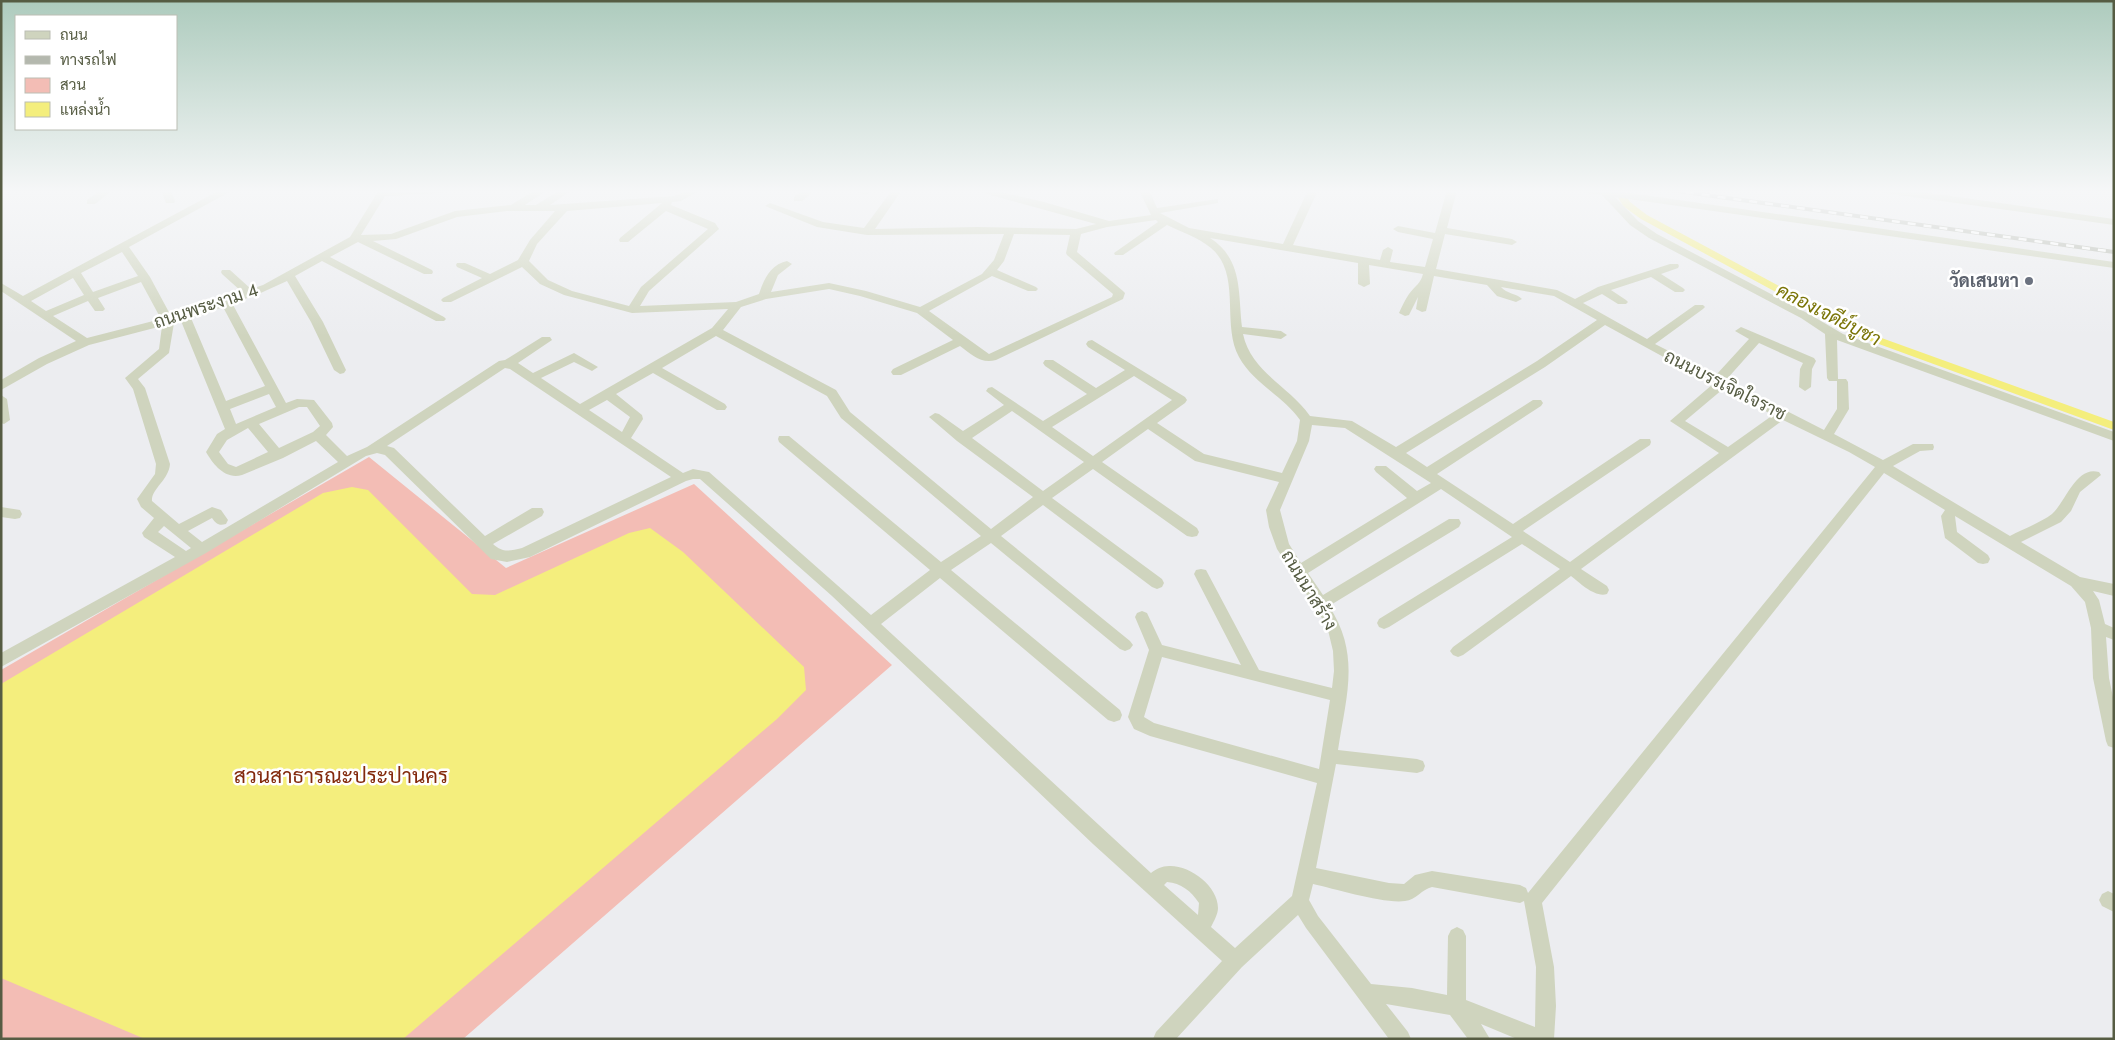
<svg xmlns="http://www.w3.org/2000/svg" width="2115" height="1040" font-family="Jost,Sarabun,sans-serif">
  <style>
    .green { fill: #f3bdb5 }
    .water { fill: #f4ee7d }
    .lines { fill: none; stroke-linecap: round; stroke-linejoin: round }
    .canal { fill: #f4ee7d; fill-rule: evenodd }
    .street { fill: #cfd4be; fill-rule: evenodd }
    .rail-casing { stroke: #b4b8ae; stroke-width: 4 }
    .rail { stroke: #fff; stroke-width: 2.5; stroke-dasharray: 8; stroke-linecap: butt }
    .worship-dot { fill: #6b7280; stroke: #fff; stroke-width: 2 }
    .labels { text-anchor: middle; stroke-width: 5; stroke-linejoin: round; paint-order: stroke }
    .worship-label { font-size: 18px; font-weight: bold; fill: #5b616d; stroke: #fff; text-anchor: end }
    .street-label { font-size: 18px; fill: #565c43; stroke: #fff }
    .water-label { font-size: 19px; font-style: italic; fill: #7a7406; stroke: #fff }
    .near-park-label { font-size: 21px; fill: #832a0d; stroke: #fff }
  </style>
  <rect width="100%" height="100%" fill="#ecedf0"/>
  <!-- green -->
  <path class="green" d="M369,457L506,568L694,484L892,665L463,1039H1V670Z"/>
  <!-- water -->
  <path class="water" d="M352,487L368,490L472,594L495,595L629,533L650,528L683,552L804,667L806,690L777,719L403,1039H145L1,978V684L323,493Z"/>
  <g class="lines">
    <!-- canal -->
    <path class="canal" d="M1614,190H1623L1630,202L1647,215L1865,332L2114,422V430L1857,336L1641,219L1623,206Z"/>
    <!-- street -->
    <g class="street">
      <path d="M101,190H113L95,204H87V200Z"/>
      <path d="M161,190H171L175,201L174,203H166Z"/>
      <path d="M220,190H233L129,247L150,277L171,316L242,292L222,274L221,272L222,270H230L251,289L263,285L350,237L379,190H448L443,193L385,196L361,235L391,234L455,211L511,205L535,190H547L525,205H536L560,190H572L550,205L675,196L687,190H700L681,201L672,202L671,205L715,223L719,229L649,291L640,306L736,302L759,294C764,279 770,265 787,261L792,264L778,275L771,292L829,283L866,291L920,307L982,274L994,260L1004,234L867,235L817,227L765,206L770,203L823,222L864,228L892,190H902L875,229L977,227L1076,229L1096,224L972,190H992L1044,202L1109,221L1151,215L1139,190H1149L1157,208L1218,199V203L1160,213L1189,228L1283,244L1308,190H1318L1293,245L1380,260L1383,250L1388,247L1393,250L1390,262L1425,267L1433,239L1398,232L1393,229L1398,226L1435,233L1447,190H1457L1447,228L1512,239L1517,242L1512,245L1445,234L1436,269L1557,290L1575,299L1598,287L1670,264H1678L1679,266L1678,268L1661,274L1683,288L1685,290L1683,292H1675L1651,277L1611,290L1626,300L1628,302L1626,304H1618L1602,294L1583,303L1647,339L1695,305H1703L1705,307L1703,309L1655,344L1716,375L1749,339L1735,331L1741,327L1814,358L1816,361L1812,369L1811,387L1805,391L1799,387L1800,369L1803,363L1759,343L1726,380L1824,430L1837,409V381H1829L1827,378L1825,334L1801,318L1649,238L1630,225L1602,195L1585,193L1580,190H1609L2114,262V268L1615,197L1638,221L1657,234L1809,314L1843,334L2114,432V441L1837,340L1838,379H1846L1848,382L1849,409L1834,434L1883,460L1913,444H1933L1934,447L1933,450L1920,451L1893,466L2010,536C2023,529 2040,523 2052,514C2065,503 2076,465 2099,472L2101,475L2080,492L2071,511L2061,522L2021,542L2080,577L2114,584V596L2093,591L2099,600L2105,624L2114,628V640L2106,637L2109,678L2114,702V748L2108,746L2106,741L2093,678L2091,628L2085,602L2071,586L1955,516L1957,532L1988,555L1990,559L1988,563L1983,564L1978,563L1945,538L1941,516L1945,510L1884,473L1542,903L1554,967L1556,1006L1554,1039H1517L1481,1024L1490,1039H1468L1450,1015L1386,1004L1408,1032L1411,1039H1389L1306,928L1298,915L1242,967L1176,1039H1153L1156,1032L1222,961L1093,844L832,596L700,479H693L686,481L530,557L507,562L491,559L385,455L377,453L366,456L206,553L1,667V653L175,557L144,537L142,533L154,518L141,507L137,499L155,474L156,464L133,389L125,378L159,349L162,326L89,345L47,364L1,390V380L39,358L76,341L1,291V283L23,296ZM662,203L620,238L619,240L620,242H628L666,211L708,229L641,287L629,306L572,291L548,280L529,261L537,244L567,211ZM507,211H555L530,240L518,260L490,274L465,263H457L456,265L457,267L482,278L443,298L441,300L443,302H451L522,267L540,284L564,295L632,313L728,309L712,328L580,404L541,378L574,362L592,371L598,367L574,353L533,373L518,363L552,340L550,337H542L505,360L499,361L367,447L347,456L326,435L333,427L332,423L314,400L297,399L286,403L232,303L254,296L287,281L311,322L334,370L340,374L344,373L346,370L323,322L295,276L322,261L436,321H444L446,319L444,317L330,257L358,242L424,274H432L433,272L432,270L373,241L396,239L457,217ZM1156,220L1158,222L1114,253L1115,255H1123L1167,225C1181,232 1198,237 1211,248C1242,274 1221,324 1239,357C1253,383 1283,396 1300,420L1297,441L1282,473L1204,454L1157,423L1185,403L1187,400L1185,397L1092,340L1088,341L1086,344L1088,347L1125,370L1096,388L1053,360H1045L1043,363L1045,366L1087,394L1043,421L992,387L988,388L986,391L1004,405L963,431L939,414L935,413L929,417L957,441L1033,497L991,529L850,412L836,390L723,330L741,307L766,299L829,289L860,296L917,313L953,340L893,369L891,372L893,375H901L960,346C972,355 981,364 996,360L1123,299L1125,293L1123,291L1077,252L1081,234L1107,227ZM1014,234L1070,235L1066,253L1067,255L1113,294L1112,297L989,354L929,311L992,276L1028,291H1036L1038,289L1036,287L997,270L1004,261ZM1210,238L1358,263V284L1364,287L1370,284L1369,265L1423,274C1421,283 1415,286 1409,294C1405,300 1402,306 1399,313L1405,316L1409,315L1418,297L1416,309L1422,312L1426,311L1434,276L1487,285L1497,296L1516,302L1522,299C1516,293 1507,294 1501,287L1554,296L1597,320L1537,361L1396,447L1352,421L1310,416C1289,386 1251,372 1243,334L1281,339L1287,335L1281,331L1242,327C1238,293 1243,259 1210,238ZM122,252L138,276L93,292L81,273ZM73,278L84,295L46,311L31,301ZM141,282L161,319L87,338L53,316L88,301L95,311H103L105,309L98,298ZM223,307L265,386L226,401L191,318ZM181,321L225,429L217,434L206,452C213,464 225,480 242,475L283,458L316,441L338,462L202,542L188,531L212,518C216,524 219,526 226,524L228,520L221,510L212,507L179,524L152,501C151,489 169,480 170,464L145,388L138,379L169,353L174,323ZM1605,325L1713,384L1670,421L1719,453L1570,562L1523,531L1650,445L1651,442L1650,439H1640L1513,524L1437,474L1541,406L1543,403L1541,400H1533L1427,467L1406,453L1545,367ZM716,336L827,396L841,418L981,536L941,562L789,436H779L778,439L779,442L930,570L871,615L709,472L693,469L683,473L631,438L643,419L642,415L616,394L653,373L717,410H725L727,407L725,404L662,368ZM505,368L510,369L671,477L522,548C509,551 503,553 493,544L542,516L544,512L542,508H532L485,536L394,448L387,446ZM1134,376L1172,400L1093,456L1052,427ZM1723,389L1773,415L1728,447L1685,421ZM269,394L276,407L236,424L230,409ZM607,400L630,417L622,432L589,410ZM299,407H307L320,426L313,432L279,448L259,424ZM1012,411L1084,462L1043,491L972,438ZM1783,420L1849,452L1875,467L1528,893L1526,888L1520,885L1432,871L1415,875L1404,884L1389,883L1316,868L1336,764L1417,773L1423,771L1425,766L1423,761L1417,759L1338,750C1346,696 1361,655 1329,606L1459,527L1461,523L1459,519H1449L1323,595L1308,573L1441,489L1512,537L1379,619L1377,623L1379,627L1384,629L1389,627L1522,544L1560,569L1453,647L1450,651L1453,655L1458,657L1463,655L1571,576C1580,583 1595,598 1607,594L1609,590L1607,586L1581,569ZM1312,425L1345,428L1431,483L1417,491L1386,466H1376L1374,469L1376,472L1407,498L1301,563L1289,544L1280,510L1309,441ZM248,428L268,452L236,467L228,464L219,452L227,440ZM1148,429L1195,461L1279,482L1266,510L1269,527L1277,549L1327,626L1333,651L1334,671L1332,688L1259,670L1206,570L1201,569L1196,570L1194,574L1241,665L1162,645L1147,613L1142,611L1137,613L1135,617L1149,650L1128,717L1134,729L1150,736L1317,783L1292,896L1235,948L1211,927C1214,921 1218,914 1218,908C1218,886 1190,865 1169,866C1162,866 1156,869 1151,873L881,624L940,578L1108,720L1114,722L1120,720L1122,715L1120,710L951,570L991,543L1120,649L1125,651L1130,649L1133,645L1130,641L1001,536L1043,505L1152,587L1157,589L1162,587L1164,583L1162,579L1052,498L1093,469L1187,536L1192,537L1197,536L1199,532L1197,528L1102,462ZM164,526L191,548L186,551L158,532ZM1162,657L1330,700L1319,769L1154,723L1144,717ZM1167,882C1181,883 1191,891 1199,903L1198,915L1164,885ZM1313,884C1336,889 1384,904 1405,901C1416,900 1422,889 1432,887L1520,903L1524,901L1536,967L1535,1027L1466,1000V936L1463,930L1457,927L1451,930L1448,936L1447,995L1412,988L1371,984L1318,916L1309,900Z"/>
      <path d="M803,190H815L802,201H794V197Z"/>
      <path d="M851,190H869L870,192L865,195Z"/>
      <path d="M1879,190H1908L2114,219V225L1884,193Z"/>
      <path d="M1,395L7,399L10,420L4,424L1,423Z"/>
      <path d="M1,507L20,510L22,514L20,518L15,519L1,517Z"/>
      <path d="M2108,891L2114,894V912L2102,906L2099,900L2102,894Z"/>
    </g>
    <!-- rail casing -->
    <g class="rail-casing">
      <path id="rail" d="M1670,190L2114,252"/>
    </g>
    <!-- rail -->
    <use href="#rail" class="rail"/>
  </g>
  <!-- sky -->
  <linearGradient id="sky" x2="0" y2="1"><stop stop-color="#adcbbd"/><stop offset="0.57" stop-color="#f6f7f8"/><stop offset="1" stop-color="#f6f7f8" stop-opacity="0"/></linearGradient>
  <rect width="2115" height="336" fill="url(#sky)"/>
  <!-- markers -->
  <circle class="worship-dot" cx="2029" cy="281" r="5"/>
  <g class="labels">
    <!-- worship labels -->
    <g class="worship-label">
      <text x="2019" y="287">วัดเสนหา</text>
    </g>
    <!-- street labels -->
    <g class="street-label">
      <text transform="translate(206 306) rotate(-18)" y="6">ถนนพระงาม 4</text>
      <text transform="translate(1725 385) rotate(27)" y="6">ถนนบรรเจิดใจราช</text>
      <text transform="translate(1309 590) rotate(59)" y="6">ถนนนาสร้าง</text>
    </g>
    <!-- water labels -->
    <g class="water-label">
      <text transform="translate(1829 314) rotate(27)" y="7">คลองเจดีย์บูชา</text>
    </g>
    <!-- near-park labels -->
    <g class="near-park-label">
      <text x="341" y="783">สวนสาธารณะประปานคร</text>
    </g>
  </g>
  <!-- border -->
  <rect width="2115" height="1040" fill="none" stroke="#565c43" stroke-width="5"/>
  <!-- legend -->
  <rect x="15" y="15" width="162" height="115" fill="#ffffff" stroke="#bbbeb4"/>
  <rect x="25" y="31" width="25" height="8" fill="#cfd4be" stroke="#bbbeb4"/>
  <text x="60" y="40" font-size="15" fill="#565c43">ถนน</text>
  <rect x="25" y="56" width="25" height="8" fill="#b4b8ae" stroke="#bbbeb4"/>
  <text x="60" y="65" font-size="15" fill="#565c43">ทางรถไฟ</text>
  <rect x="25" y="78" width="25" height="15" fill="#f3bdb5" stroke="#bbbeb4"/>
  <text x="60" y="90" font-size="15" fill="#565c43">สวน</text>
  <rect x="25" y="102" width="25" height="15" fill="#f4ee7d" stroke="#bbbeb4"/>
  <text x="60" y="115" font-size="15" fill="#565c43">แหล่งน้ำ</text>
</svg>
